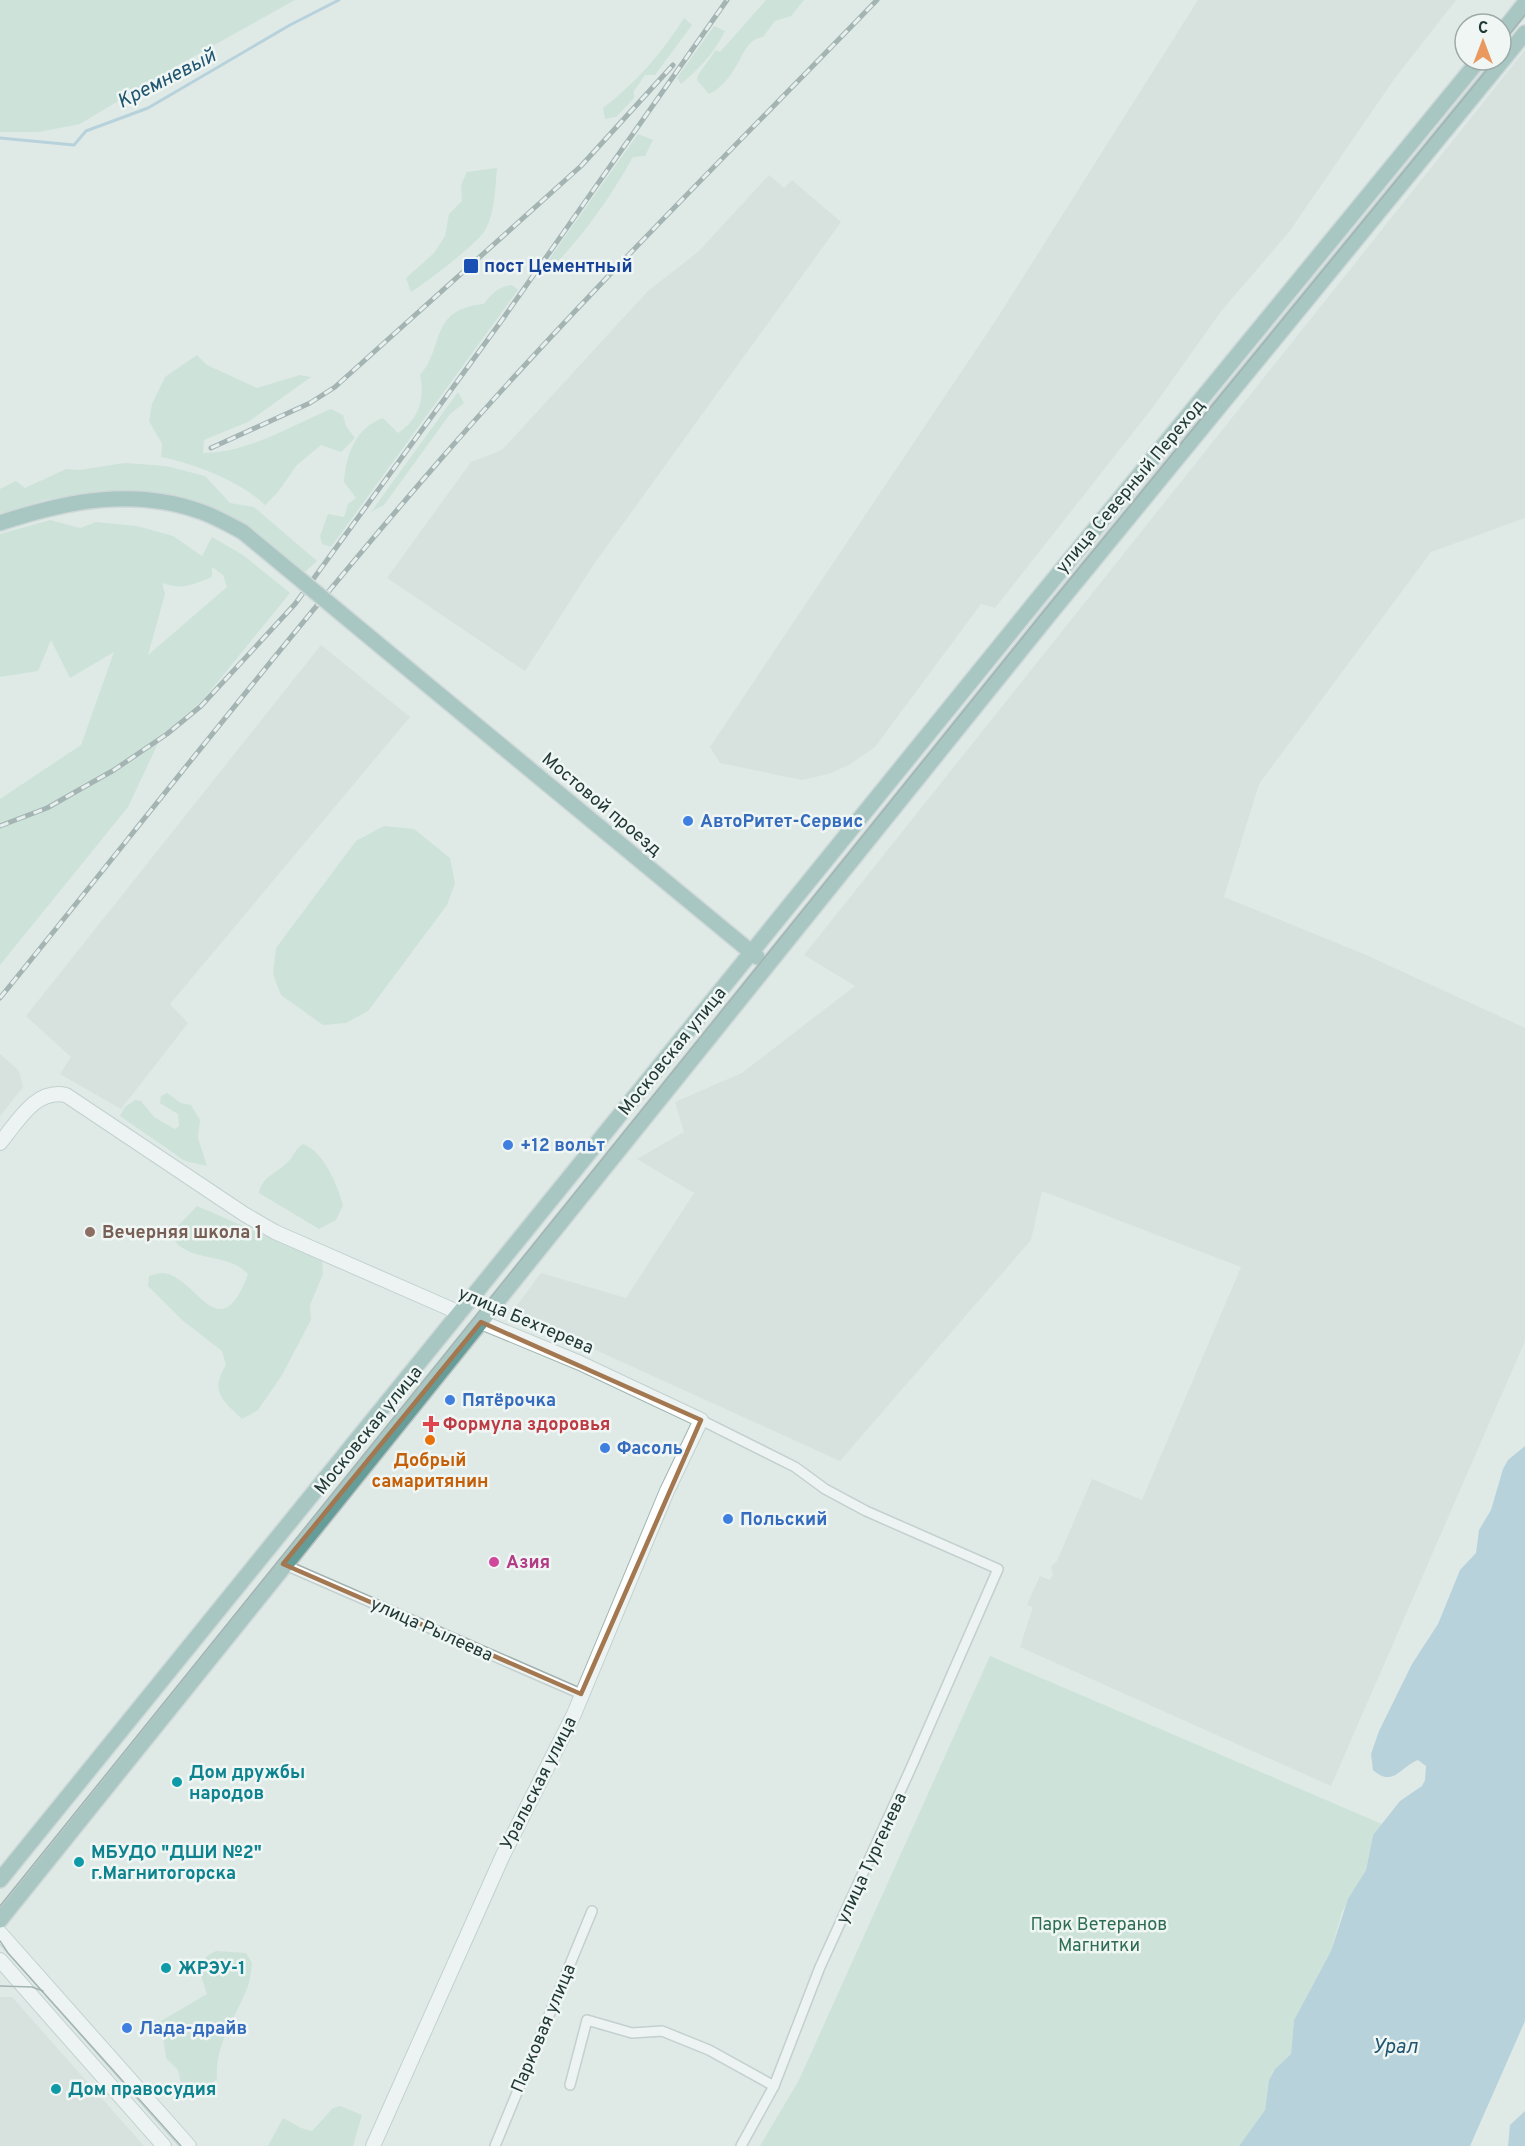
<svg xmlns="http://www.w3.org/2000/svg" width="1525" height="2146" font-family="Overpass,sans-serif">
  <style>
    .built { fill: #ced9d6 }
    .green { fill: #b9dac8; fill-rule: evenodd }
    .water { fill: #8ab6cc }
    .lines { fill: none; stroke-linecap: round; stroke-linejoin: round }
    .stream { stroke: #8ab6cc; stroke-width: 3 }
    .street-casing { stroke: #a2b1ae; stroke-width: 12 }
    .secondary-casing { stroke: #9fb5b0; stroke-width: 16 }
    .primary-casing { stroke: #bcc4c3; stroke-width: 18 }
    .street { stroke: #fff; stroke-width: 9 }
    .secondary { stroke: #fff; stroke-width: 14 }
    .primary { stroke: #669d98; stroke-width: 15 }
    .tram { stroke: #5c7472; stroke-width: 1.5 }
    .rail-casing { stroke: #5c7472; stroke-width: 5 }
    .rail { stroke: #eff6f4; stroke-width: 3; stroke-dasharray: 9; stroke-linecap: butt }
    .primary-bridge-casing { stroke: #bcc4c3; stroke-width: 18; stroke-linecap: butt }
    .primary-bridge { stroke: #669d98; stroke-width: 15 }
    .marked { fill: none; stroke: #a37750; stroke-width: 4.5; stroke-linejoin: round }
    .transit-dot { fill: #1a4fb4; stroke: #eff6f4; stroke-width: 2 }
    .shop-dot { fill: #3f7fe0; stroke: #eff6f4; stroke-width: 2 }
    .education-dot { fill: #8d6e63; stroke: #eff6f4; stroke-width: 2 }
    .health-dot { fill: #e0444e; stroke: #eff6f4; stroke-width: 2 }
    .food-dot { fill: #e8710a; stroke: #eff6f4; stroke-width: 2 }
    .hotel-dot { fill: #d1479c; stroke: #eff6f4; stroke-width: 2 }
    .culture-dot { fill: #0f9aa8; stroke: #eff6f4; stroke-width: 2 }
    .labels { text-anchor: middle; stroke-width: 5; stroke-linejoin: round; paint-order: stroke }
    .transit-label { font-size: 18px; font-weight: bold; fill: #164399; stroke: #eff6f4; text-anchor: start }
    .street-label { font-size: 18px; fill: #213936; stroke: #eff6f4 }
    .shop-label { font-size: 18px; font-weight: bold; fill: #366cbe; stroke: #eff6f4; text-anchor: start }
    .education-label { font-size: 18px; font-weight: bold; fill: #785e54; stroke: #eff6f4; text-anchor: start }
    .health-label { font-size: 18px; font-weight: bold; fill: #be3a42; stroke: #eff6f4; text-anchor: start }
    .food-label { font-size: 18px; font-weight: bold; fill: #c56008; stroke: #eff6f4 }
    .hotel-label { font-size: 18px; font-weight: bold; fill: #b23c85; stroke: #eff6f4; text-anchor: start }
    .culture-label { font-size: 18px; font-weight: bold; fill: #0d838f; stroke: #eff6f4; text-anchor: start }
    .park-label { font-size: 18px; fill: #2e6d51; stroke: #eff6f4 }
    .water-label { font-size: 20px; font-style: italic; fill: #205570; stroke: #eff6f4 }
  </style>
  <rect width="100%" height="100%" fill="#dfeae7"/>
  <!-- built -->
  <g class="built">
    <path d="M1198,0H1456L1395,78L1289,232L1222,310L1153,407L995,608L981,604L875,747L849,765L828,774L802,780L720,763L710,747L998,317Z"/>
    <path d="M1525,50V518L1431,552L1259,784L1224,897L1366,955L1525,1028V1341L1331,1786L1020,1647L1033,1607L1027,1605L1040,1576L1050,1580L1053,1575L1051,1567L1057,1561L1092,1479L1142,1500L1241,1267L1042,1191L1031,1240L840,1461L512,1312L541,1273L626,1298L694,1193L637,1159L684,1132L675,1102L742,1073L855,986L804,955Z"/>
    <path d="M769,175L784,188L792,180L841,222L594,564L525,671L387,578L471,462L502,450L648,291L698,252Z"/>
    <path d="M321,645L410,717L170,1004L188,1023L121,1109L60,1074L71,1057L26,1016Z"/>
    <path d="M0,1054L19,1071L23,1087L0,1116Z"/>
    <path d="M0,1997H12L144,2146H0Z"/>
  </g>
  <!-- green -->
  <g class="green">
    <path d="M0,0H295L173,68L80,124L39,132H0Z"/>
    <path d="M766,0H804L791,16L775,21L763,37C746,39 742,59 733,71C727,81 719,89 709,94L697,80L698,75L716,50L720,52Z"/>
    <path d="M684,18L692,25L655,75H645L634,91V98L616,117L605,119L603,108C636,83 662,53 684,18Z"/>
    <path d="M714,26L725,31C714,53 700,68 681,84L677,78Z"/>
    <path d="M638,134L653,140L645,156L633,157C609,200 582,237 548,272H540Z"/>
    <path d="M497,168C495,188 495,215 484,232C473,247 428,281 411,292L406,278L434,253L445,236L449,214L462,201L461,185L467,172Z"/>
    <path d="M512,285L518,290L331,547L322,544L320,536L328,514L344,517L348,504L356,498L344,482C346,455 355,428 383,418L398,433C419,419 425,399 420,375C445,348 428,309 484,304C492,293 498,287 512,285Z"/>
    <path d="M197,355L207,365L257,388L300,375L311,377L248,422L204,440L203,453C247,453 291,426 331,409L343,415L346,426L355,438L341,452L321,445L297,465L278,492L265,505C242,482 193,463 161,457L162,444L149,421L152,404L165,377Z"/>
    <path d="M458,392L464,403L450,414L384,505L371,512Z"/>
    <path d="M125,463L166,466L205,476L230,503L254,507L317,561L302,575L187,501L163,494L103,491L45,500L0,514V489L16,481L25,488L66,469L79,470Z"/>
    <path d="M50,520L80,528L96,522L137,526L173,536L202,556L212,537L243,555L290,593L203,700L162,735L128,807L0,965V799L81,745L114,652L70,678L51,640L38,671L0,677V534ZM212,567L223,575L227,587L148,655L165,594L162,583C182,590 192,585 212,577Z"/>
    <path d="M384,826L414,829L450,858L455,883L447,905L368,1011L346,1023L323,1025L281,995L273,974L276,948L356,841Z"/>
    <path d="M167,1093L181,1103L191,1105L200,1120L198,1138L207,1166L185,1161L120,1116L125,1107L135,1100L141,1101L154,1117L175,1129L179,1126L178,1114L160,1103L161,1096Z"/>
    <path d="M303,1144C324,1152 337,1184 343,1205L336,1220L319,1229L259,1193C262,1176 277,1173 288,1162C294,1156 295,1149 303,1144Z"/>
    <path d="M197,1206L322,1260L323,1274L310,1305L311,1320L282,1375L267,1397L258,1410L242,1419C221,1399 210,1391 226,1365L222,1351L182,1320L148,1286L149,1276C153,1275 159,1273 163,1273C197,1276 219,1352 248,1274C228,1252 192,1263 175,1241L176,1228Z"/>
    <path d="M990,1656L1382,1824L1373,1835L1366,1870L1342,1912L1331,1951L1294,2020L1291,2054L1275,2069L1269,2080L1265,2110L1239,2146H760L799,2080Z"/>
    <path d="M216,1951L246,1953L252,1963C251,1972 250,1983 246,1991C233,2022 215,2044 217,2079L200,2093L181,2084L178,2070L166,2058L161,2021L207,1994L199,1969L207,1956Z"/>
    <path d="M340,2106L362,2115L353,2146H268L283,2118L301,2128L312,2131L333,2108Z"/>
  </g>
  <!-- water -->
  <g class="water">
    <path d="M1525,1446V2021L1470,2146H1239L1265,2110L1269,2080L1275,2069L1291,2054L1294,2020L1331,1951L1348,1899L1366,1870L1373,1835L1400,1801L1422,1786L1425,1780L1426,1766L1418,1760C1400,1767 1393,1788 1373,1770L1371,1754L1379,1731L1412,1664L1438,1624L1460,1570L1476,1553L1479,1530L1491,1510L1503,1469L1508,1460Z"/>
    <path d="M1525,2111V2146H1508L1510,2125Z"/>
  </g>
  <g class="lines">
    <!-- stream -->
    <path class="stream" d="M0,138L74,145L86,131L148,108L290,25L339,0"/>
    <!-- street casing -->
    <g class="street-casing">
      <g id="street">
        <path d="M701,1420L795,1467L825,1489L866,1511L998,1569L910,1770L820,1967L774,2086L741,2146"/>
        <path d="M283,1564L581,1694"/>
        <path d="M570,2085L587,2020L632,2033L662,2031L709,2050L774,2086"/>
        <path d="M495,2146L592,1911"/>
      </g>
    </g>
    <!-- secondary casing -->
    <g class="secondary-casing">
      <g id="secondary">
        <path d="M0,1143C17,1123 35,1088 66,1095L244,1214L275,1232L460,1313"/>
        <path d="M0,1933L189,2146"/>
        <path d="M0,1960L164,2146"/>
        <path d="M373,2146L503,1855L574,1714L667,1491L701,1420L580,1363L481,1322"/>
      </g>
    </g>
    <!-- primary casing -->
    <g class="primary-casing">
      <g id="primary">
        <path d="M1501,33L1525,3"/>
        <path d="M0,523C66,501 134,487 202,512C216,517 230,525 243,532"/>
        <path d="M413,673L757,957"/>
        <path d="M0,1880L1036,601L1479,60"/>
        <path d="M0,1920L1049,615L1525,33"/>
      </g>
    </g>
    <!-- street -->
    <use href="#street" class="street"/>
    <!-- secondary -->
    <use href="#secondary" class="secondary"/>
    <!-- primary -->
    <use href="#primary" class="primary"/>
    <!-- tram -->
    <g class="tram">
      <path d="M1501,45L1525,15"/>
      <path d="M0,1906L1044,611L1495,60"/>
      <path d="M0,1941L8,1953L181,2146"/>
      <path d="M0,1986L32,1987L43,1991"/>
    </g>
    <!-- rail casing -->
    <g class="rail-casing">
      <g id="rail">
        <path d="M211,448L310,403L335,387L581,166L673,65"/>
        <path d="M0,826L47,808L114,770L167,734L201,706L295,604L502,320L727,0"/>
        <path d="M0,998C146,818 288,635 440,460C578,301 730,152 877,0"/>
      </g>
    </g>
    <!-- rail -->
    <use href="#rail" class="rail"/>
    <!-- primary-bridge casing -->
    <g class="primary-bridge-casing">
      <path id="primary-bridge" d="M243,532L413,673"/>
    </g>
    <!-- primary-bridge -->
    <use href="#primary-bridge" class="primary-bridge"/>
  </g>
  <!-- marked area -->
  <path d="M0 0H1525V2146H0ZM481,1322L701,1420L581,1694L283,1564Z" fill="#dfeae7" fill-opacity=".55" fill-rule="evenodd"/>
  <path class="marked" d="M481,1322L701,1420L581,1694L283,1564Z"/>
  <!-- markers -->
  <rect class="transit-dot" x="463" y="258" width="16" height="16" rx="3"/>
  <g class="shop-dot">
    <circle cx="688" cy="821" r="6"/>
    <circle cx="508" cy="1145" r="6"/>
    <circle cx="450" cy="1400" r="6"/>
    <circle cx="605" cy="1448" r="6"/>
    <circle cx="728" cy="1519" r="6"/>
    <circle cx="127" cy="2028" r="6"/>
  </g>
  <circle class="education-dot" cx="90" cy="1232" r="6"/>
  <path class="health-dot" d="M428 1415h6v6h6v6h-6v6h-6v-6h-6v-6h6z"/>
  <circle class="food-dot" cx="430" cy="1440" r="6"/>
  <circle class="hotel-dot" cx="494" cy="1562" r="6"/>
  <g class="culture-dot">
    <circle cx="177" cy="1782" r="6"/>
    <circle cx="79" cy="1862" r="6"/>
    <circle cx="166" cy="1968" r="6"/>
    <circle cx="56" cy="2089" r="6"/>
  </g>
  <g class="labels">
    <!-- transit labels -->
    <g class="transit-label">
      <text x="484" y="272">пост Цементный</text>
    </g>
    <!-- street labels -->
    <g class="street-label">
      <text transform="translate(1130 486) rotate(-50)" y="6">улица Северный Переход</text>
      <text transform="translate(602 804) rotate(40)" y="6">Мостовой проезд</text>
      <text transform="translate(672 1051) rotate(-51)" y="6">Московская улица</text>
      <text transform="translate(526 1320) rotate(23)" y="6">улица Бехтерева</text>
      <text transform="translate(368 1430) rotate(-51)" y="6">Московская улица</text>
      <text transform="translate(432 1629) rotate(24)" y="6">улица Рылеева</text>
      <text transform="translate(538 1783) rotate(-63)" y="6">Уральская улица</text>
      <text transform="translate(871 1858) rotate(-65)" y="6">улица Тургенева</text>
      <text transform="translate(543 2028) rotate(-67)" y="6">Парковая улица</text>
    </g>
    <!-- shop labels -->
    <g class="shop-label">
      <text x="700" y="827">АвтоРитет-Сервис</text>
      <text x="520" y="1151">+12 вольт</text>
      <text x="462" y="1406">Пятёрочка</text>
      <text x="617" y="1454">Фасоль</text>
      <text x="740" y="1525">Польский</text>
      <text x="139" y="2034">Лада-драйв</text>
    </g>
    <!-- education labels -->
    <g class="education-label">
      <text x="102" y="1238">Вечерняя школа 1</text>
    </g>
    <!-- health labels -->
    <g class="health-label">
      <text x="443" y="1430">Формула здоровья</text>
    </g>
    <!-- food labels -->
    <g class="food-label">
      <text x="430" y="1466">Добрый<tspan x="430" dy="21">самаритянин</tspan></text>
    </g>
    <!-- hotel labels -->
    <g class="hotel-label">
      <text x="506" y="1568">Азия</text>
    </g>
    <!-- culture labels -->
    <g class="culture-label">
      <text x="189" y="1778">Дом дружбы<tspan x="189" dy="21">народов</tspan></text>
      <text x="91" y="1858">МБУДО "ДШИ №2"<tspan x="91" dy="21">г.Магнитогорска</tspan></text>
      <text x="178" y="1974">ЖРЭУ-1</text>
      <text x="68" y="2095">Дом правосудия</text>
    </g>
    <!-- park labels -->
    <g class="park-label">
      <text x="1099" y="1930">Парк Ветеранов<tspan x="1099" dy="21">Магнитки</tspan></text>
    </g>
    <!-- water labels -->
    <g class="water-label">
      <text transform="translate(166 78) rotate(-27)" y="7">Кремневый</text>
      <text x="1395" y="2053">Урал</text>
    </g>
  </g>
  <!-- north arrow -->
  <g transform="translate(1483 42)"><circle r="28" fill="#eff6f4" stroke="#9daaa8" stroke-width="1.5"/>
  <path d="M0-4.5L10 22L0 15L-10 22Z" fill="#e9985e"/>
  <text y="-9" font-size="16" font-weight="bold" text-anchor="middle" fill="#213936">С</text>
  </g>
</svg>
